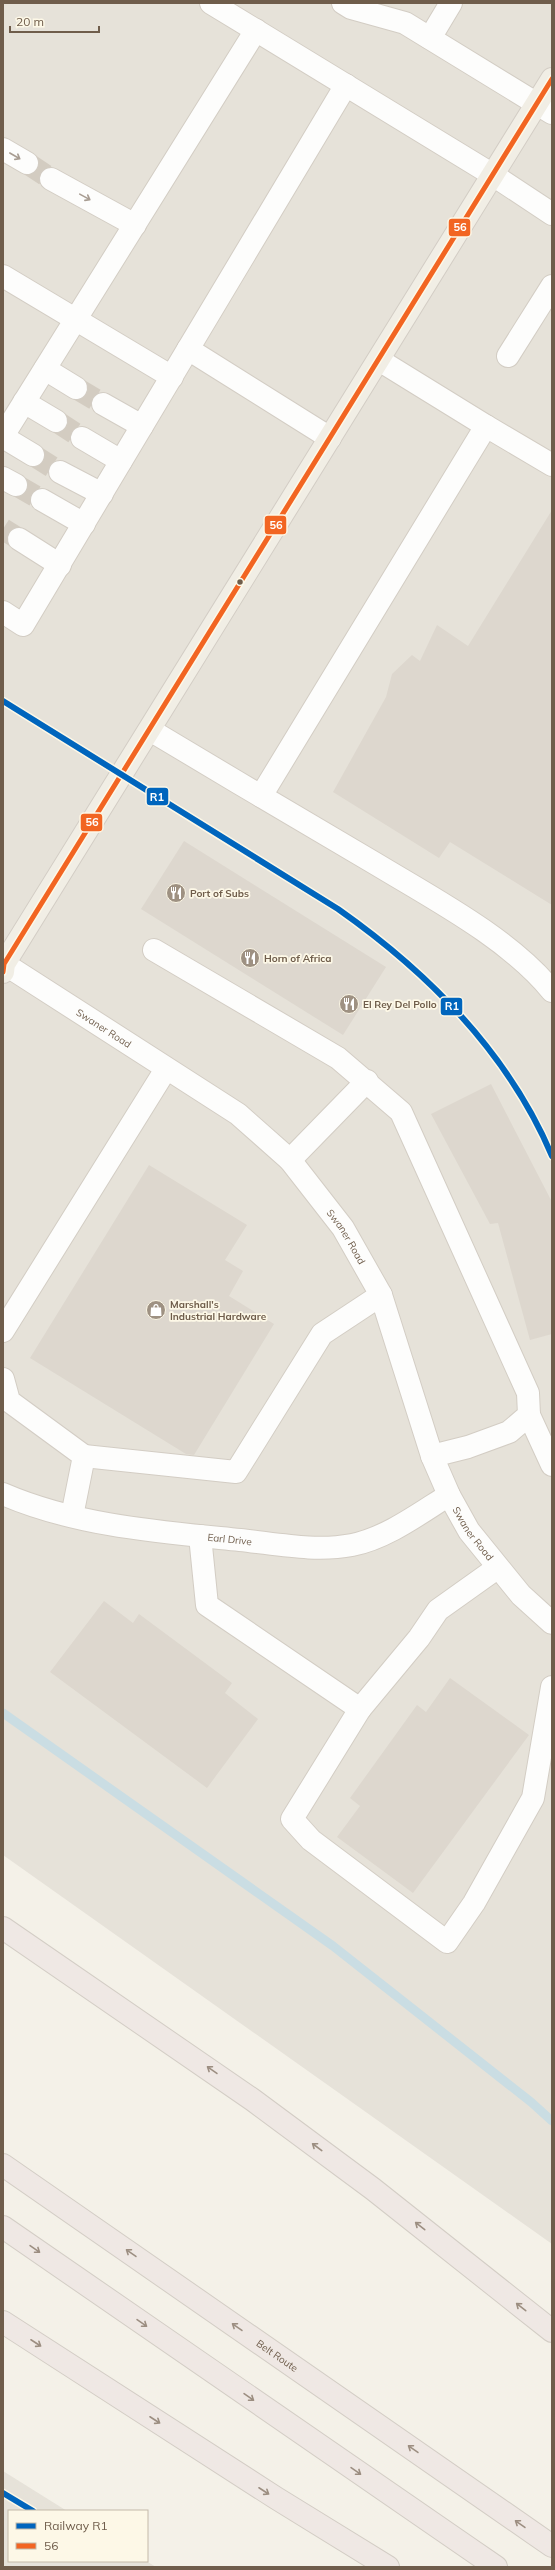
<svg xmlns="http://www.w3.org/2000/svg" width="555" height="2570" font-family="Mulish,sans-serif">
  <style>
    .industrial { fill: #e6e2d9 }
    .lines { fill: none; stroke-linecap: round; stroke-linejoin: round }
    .stream { stroke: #cadde3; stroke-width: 9 }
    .building { fill: #ddd7ce }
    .minor-tunnel { stroke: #d3ccc1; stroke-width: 22; stroke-dasharray: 22 11; stroke-linecap: butt }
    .minor-casing { stroke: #d3cdc4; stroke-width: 24 }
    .major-casing { stroke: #d3cdc5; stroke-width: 24 }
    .highway-casing { stroke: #d3cdc5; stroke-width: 24 }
    .minor { stroke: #fdfdfc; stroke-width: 22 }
    .major { stroke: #f1eee5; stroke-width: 22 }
    .highway { stroke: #efe8e4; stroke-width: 22 }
    .bus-1-casing { stroke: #fdf8e7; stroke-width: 8 }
    .bus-1 { stroke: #f26522; stroke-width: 5 }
    .rail-1-casing { stroke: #fdf8e7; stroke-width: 9 }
    .rail-1 { stroke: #0065bd; stroke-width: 6 }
    .oneway { stroke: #a89d92 }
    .oneway2 { stroke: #9c8e81 }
    .bus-dot { fill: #6f5d4b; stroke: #fdf8e7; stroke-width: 1.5 }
    .labels { text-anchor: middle; stroke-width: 3.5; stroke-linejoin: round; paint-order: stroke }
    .poi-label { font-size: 10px; font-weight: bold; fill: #6f5d4b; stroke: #fdf8e7; text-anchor: start }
    .street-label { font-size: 10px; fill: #6f5d4b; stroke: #fdf8e7 }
    .line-badge { stroke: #fdf8e7; stroke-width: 1.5 }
    .badge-label { font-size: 11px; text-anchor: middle; font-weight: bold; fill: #fff }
  </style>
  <rect width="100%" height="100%" fill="#f4f1e8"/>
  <!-- industrial -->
  <g class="industrial">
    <path d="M3,3H552V2244L3,1855Z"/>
    <path d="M3,2471L67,2511H9V2561H146L156,2567H3Z"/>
  </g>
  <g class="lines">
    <!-- stream -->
    <path class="stream" d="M3,1713L333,1946L531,2102L552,2121"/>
  </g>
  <!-- building -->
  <g class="building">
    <path d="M552,510V905L450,842L439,858L333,792L386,697L392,674L412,655L420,661L437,625L468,646Z"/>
    <path d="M184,841L386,967L343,1035L141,909Z"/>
    <path d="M491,1084L552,1202V1334L530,1340L498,1223L490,1224L431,1114Z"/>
    <path d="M149,1165L247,1225L225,1260L243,1271L229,1296L274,1324L194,1455L186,1454L30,1358Z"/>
    <path d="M104,1601L133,1623L139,1614L232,1683L225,1693L258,1719L207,1788L50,1672Z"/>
    <path d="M450,1678L529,1735L413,1893L337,1837L360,1806L350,1798L417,1705L426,1712Z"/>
  </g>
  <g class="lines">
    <!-- minor-tunnel -->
    <g class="minor-tunnel">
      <path d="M27,163L51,179"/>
      <path d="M76,388L103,404"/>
      <path d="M56,421L82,438"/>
      <path d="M33,455L60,472"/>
      <path d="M16,485L42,500"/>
      <path d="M3,529L19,539"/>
    </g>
    <!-- minor casing -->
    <g class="minor-casing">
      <g id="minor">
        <path d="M211,3L493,175L552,214"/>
        <path d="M343,3L351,8L405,23L552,113"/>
        <path d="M430,38L451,3"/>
        <path d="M3,149L27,163"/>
        <path d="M51,179L135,225"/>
        <path d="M3,276L172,377"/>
        <path d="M188,349L330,438"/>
        <path d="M508,356L552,286"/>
        <path d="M45,369L76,388"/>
        <path d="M24,402L56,421"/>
        <path d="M103,404L142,426"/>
        <path d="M486,426L552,465"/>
        <path d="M3,436L256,30"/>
        <path d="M3,437L33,455"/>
        <path d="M82,438L121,461"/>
        <path d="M60,472L102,494"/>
        <path d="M3,478L16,485"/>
        <path d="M42,500L84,524"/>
        <path d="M19,539L60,565"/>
        <path d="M3,612L23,625L346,85"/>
        <path d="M150,730C225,775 301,820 376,864C434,899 510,939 552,991"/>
        <path d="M261,796L486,426L379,360"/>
        <path d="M154,950L338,1058L401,1112L528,1393L529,1415L509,1432L468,1447L432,1456"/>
        <path id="s1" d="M3,963L238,1114L290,1160L343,1228L381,1295L432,1456L449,1495L469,1531L521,1595L552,1623"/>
        <path d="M290,1160L367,1081"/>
        <path d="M3,1331L166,1069"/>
        <path d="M3,1379L9,1401L84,1456L72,1516"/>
        <path d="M529,1415L552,1465"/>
        <path d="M84,1456L236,1472L322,1334L381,1295"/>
        <path id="s2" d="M3,1494C77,1526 161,1532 240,1540C278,1544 315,1552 352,1545C387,1538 420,1513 449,1495"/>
        <path d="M200,1536L207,1605L360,1709L419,1638L438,1610L497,1568"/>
        <path d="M360,1709L292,1819L311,1840L447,1942L474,1903L533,1798L552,1687"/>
      </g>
    </g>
    <!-- major casing -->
    <g class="major-casing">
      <path id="major" d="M3,972L4,964L552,79"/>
    </g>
    <!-- highway casing -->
    <g class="highway-casing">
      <g id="highway">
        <path d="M3,1928L253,2100L373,2189L552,2331"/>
        <path id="s3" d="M3,2165L552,2546"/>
        <path d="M3,2227L496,2567"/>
        <path d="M3,2322L276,2498L388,2567"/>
      </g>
    </g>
    <!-- minor -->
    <use href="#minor" class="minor"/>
    <!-- major -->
    <use href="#major" class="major"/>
    <!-- highway -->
    <use href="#highway" class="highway"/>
    <!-- bus-1 casing -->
    <g class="bus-1-casing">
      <path id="bus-1" d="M3,972L4,964L552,79"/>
    </g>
    <!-- bus-1 -->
    <use href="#bus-1" class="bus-1"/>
    <!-- rail-1 casing -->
    <g class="rail-1-casing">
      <g id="rail-1">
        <path d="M3,701L338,909C429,973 508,1052 552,1156"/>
        <path d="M3,2493L33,2511"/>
      </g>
    </g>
    <!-- rail-1 -->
    <use href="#rail-1" class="rail-1"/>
  </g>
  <!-- one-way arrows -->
  <defs><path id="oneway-shaft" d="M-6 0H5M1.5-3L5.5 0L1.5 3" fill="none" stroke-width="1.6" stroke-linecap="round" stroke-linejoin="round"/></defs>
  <g class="oneway">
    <use href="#oneway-shaft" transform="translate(15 156) rotate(30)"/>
    <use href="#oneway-shaft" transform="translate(85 197) rotate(29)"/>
  </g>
  <g class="oneway2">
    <use href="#oneway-shaft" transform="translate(212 2070) rotate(-145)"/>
    <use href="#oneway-shaft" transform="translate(317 2147) rotate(-143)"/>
    <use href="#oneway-shaft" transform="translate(420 2226) rotate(-142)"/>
    <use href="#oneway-shaft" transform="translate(35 2249) rotate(35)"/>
    <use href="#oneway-shaft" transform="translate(131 2253) rotate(-145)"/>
    <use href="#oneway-shaft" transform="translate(521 2307) rotate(-142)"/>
    <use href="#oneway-shaft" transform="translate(142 2323) rotate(35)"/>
    <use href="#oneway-shaft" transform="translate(237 2327) rotate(-145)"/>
    <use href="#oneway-shaft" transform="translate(36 2343) rotate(33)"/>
    <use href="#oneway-shaft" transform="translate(249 2397) rotate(35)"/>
    <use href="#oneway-shaft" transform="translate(155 2420) rotate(33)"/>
    <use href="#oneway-shaft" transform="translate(413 2449) rotate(-145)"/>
    <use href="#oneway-shaft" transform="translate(356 2471) rotate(35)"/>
    <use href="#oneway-shaft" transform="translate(264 2491) rotate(33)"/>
    <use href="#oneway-shaft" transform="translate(520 2524) rotate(-145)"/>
  </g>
  <!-- icons -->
  <defs>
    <g id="restaurant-disc" transform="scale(1)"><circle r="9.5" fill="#9e9182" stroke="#fdf8e7"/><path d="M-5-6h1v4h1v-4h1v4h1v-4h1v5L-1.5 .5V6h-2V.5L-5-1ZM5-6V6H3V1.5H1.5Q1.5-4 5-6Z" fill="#fff"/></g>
    <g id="shop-disc" transform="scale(1)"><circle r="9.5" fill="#9e9182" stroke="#fdf8e7"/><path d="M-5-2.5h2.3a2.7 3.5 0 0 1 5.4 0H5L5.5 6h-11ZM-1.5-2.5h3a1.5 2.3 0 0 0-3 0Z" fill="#fff"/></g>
  </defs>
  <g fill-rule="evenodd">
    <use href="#restaurant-disc" x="176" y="893"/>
    <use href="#restaurant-disc" x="250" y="958"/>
    <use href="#restaurant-disc" x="349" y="1004"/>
    <use href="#shop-disc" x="156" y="1310"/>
  </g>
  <!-- markers -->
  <circle class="bus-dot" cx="240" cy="582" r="3.5"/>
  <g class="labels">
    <!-- poi labels -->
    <g class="poi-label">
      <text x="190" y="897">Port of Subs</text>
      <text x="264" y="962">Horn of Africa</text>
      <text x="363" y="1008">El Rey Del Pollo</text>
      <text x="170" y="1308">Marshall's<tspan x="170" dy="12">Industrial Hardware</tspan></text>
    </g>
    <!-- street labels -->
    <g class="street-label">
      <text dy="4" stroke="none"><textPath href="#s1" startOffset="120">Swaner Road</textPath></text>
      <text dy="4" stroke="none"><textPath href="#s1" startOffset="444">Swaner Road</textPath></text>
      <text dy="4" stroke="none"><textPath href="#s1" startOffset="769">Swaner Road</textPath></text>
      <text dy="4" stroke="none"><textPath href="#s2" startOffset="232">Earl Drive</textPath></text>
      <text dy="4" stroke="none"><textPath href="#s3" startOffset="334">Belt Route</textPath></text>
    </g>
  </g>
  <g class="line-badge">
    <rect x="448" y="218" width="23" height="19" rx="4" fill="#f26522"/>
    <rect x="264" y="515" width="23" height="20" rx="4" fill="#f26522"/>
    <rect x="146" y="787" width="23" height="19" rx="4" fill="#0065bd"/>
    <rect x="80" y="813" width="23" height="19" rx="4" fill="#f26522"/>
    <rect x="440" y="997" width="23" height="19" rx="4" fill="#0065bd"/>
  </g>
  <g class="badge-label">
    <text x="460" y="231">56</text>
    <text x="276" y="529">56</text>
    <text x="157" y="801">R1</text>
    <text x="92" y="826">56</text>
    <text x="452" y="1010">R1</text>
  </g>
  <!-- border -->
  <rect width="555" height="2570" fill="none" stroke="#6f5d4b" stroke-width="8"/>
  <!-- legend -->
  <rect x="8" y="2510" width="140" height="52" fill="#fdf8e7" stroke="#c4baa9"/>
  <rect x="16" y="2523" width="20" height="6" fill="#0065bd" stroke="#c4baa9"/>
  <text x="44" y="2530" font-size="12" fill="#6f5d4b">Railway R1</text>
  <rect x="16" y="2543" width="20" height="6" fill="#f26522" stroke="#c4baa9"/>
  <text x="44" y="2550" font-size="12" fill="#6f5d4b">56</text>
  <!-- scale -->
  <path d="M10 26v6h89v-6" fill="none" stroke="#6f5d4b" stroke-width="2"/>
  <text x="16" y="26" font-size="12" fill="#6f5d4b" stroke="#fdf8e7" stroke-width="3" paint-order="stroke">20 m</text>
</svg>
